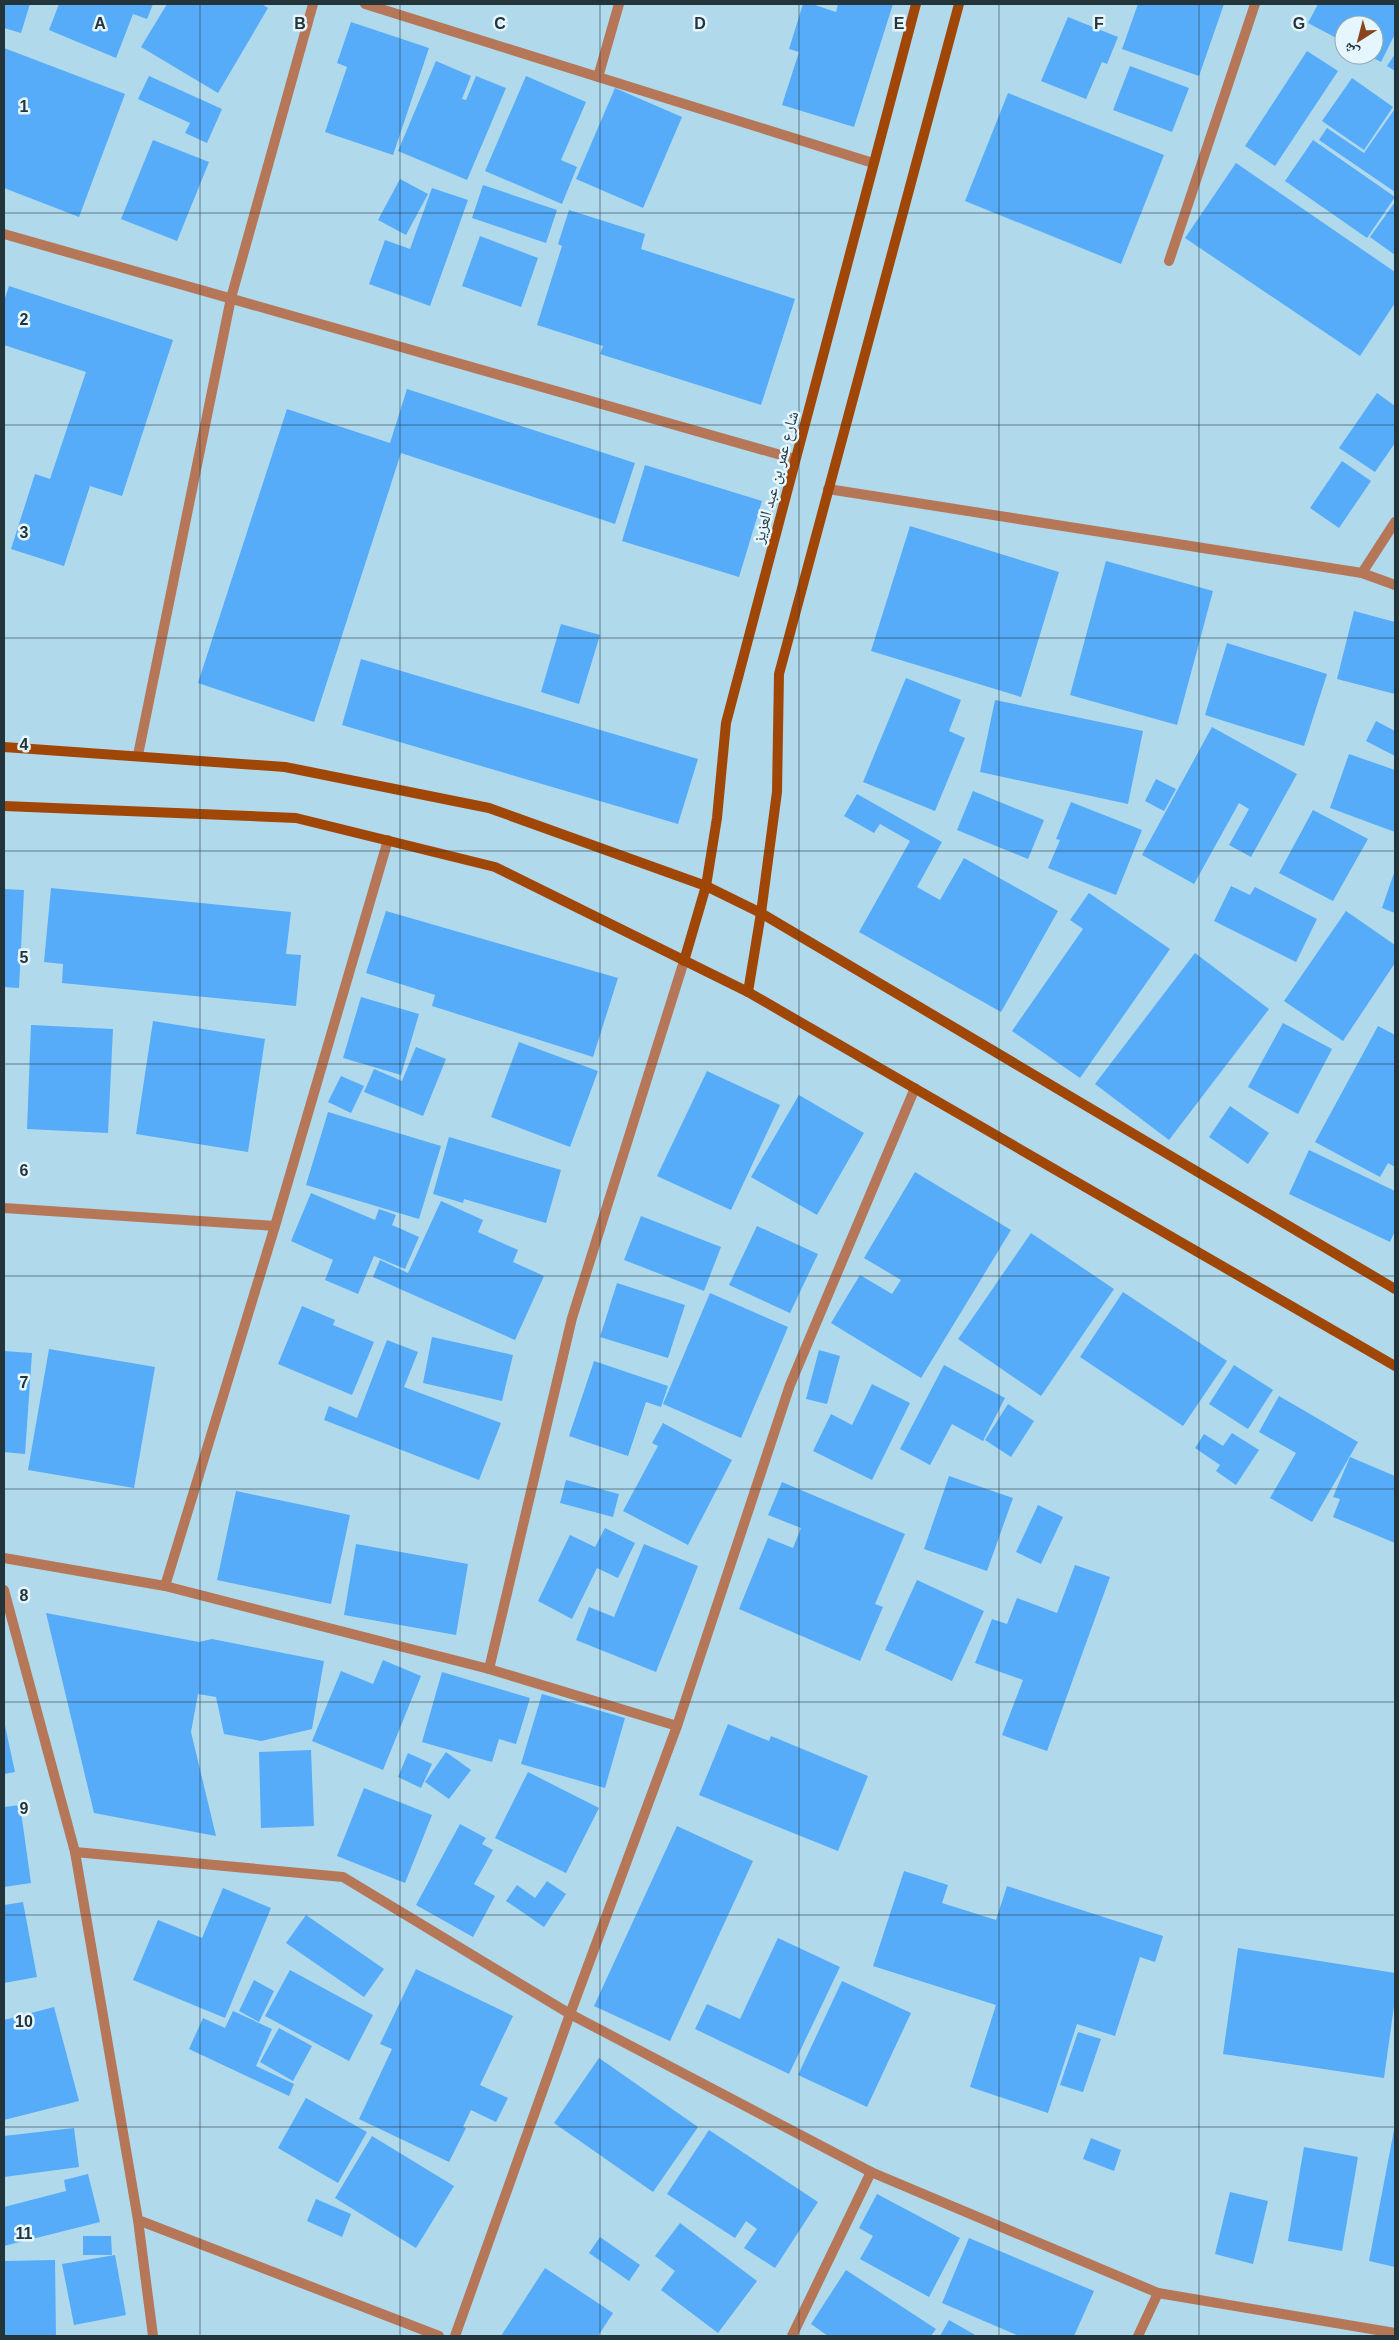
<svg xmlns="http://www.w3.org/2000/svg" width="1399" height="2340" font-family="Arial,'Noto Naskh Arabic',sans-serif">
  <style>
    .building { fill: #56acf8 }
    .lines { fill: none; stroke-linecap: round; stroke-linejoin: round }
    .minor { stroke: #b57758; stroke-width: 10 }
    .secondary { stroke: #a04708; stroke-width: 10 }
    .grid { fill: none; stroke: #23343b; stroke-width: 1; stroke-opacity: 0.55 }
    .labels { text-anchor: middle; stroke-width: 5; stroke-linejoin: round; paint-order: stroke }
    .street-label { font-size: 16px; fill: #23343b; stroke: #e5f6fe }
    .grid-label { font-size: 16px; text-anchor: middle; font-weight: bold; fill: #23343b; stroke: #e5f6fe; stroke-width: 5; stroke-linejoin: round; paint-order: stroke }
  </style>
  <rect width="100%" height="100%" fill="#b0d9ec"/>
  <!-- building -->
  <g class="building">
    <path d="M4,4H30L21,33L4,28Z"/>
    <path d="M59,4H153L147,19L133,14L116,58L49,30Z"/>
    <path d="M167,4H262L268,8L218,93L141,47Z"/>
    <path d="M803,4H812L836,12L838,4H893L854,127L782,105L799,52L789,49Z"/>
    <path d="M1138,4H1224L1199,76L1122,49Z"/>
    <path d="M1318,4H1395V34L1381,62L1368,55H1374V25H1344V42L1308,23Z"/>
    <path d="M1068,17L1118,37L1107,64L1102,62L1086,99L1041,81Z"/>
    <path d="M351,22L429,48L393,155L325,132L347,67L337,63Z"/>
    <path d="M4,48L125,94L79,217L4,188Z"/>
    <path d="M1307,51L1338,71L1275,166L1245,146Z"/>
    <path d="M1395,54V71L1387,66Z"/>
    <path d="M436,61L471,76L462,99L466,100L476,76L506,88L467,180L398,151Z"/>
    <path d="M1130,66L1189,88L1172,132L1113,110Z"/>
    <path d="M149,76L222,109L207,143L185,133L190,123L138,99Z"/>
    <path d="M526,76L586,102L561,160L577,167L562,204L485,171Z"/>
    <path d="M1352,78L1393,107L1364,150L1322,121Z"/>
    <path d="M615,88L682,117L643,208L576,179Z"/>
    <path d="M1008,93L1164,155L1121,264L965,201Z"/>
    <path d="M1394,110L1395,111V192L1319,140L1327,128L1364,153Z"/>
    <path d="M153,140L209,162L177,241L121,219Z"/>
    <path d="M1313,140L1395,197L1367,238L1285,181Z"/>
    <path d="M1236,163L1395,272V303L1360,356L1185,238Z"/>
    <path d="M400,179L428,194L406,235L378,220Z"/>
    <path d="M483,185L557,210L546,243L472,218Z"/>
    <path d="M432,188L468,200L430,306L369,284L385,240L410,249Z"/>
    <path d="M1395,202V255L1370,237Z"/>
    <path d="M569,210L645,234L641,249L795,299L761,405L600,354L603,346L537,325L562,246L558,244Z"/>
    <path d="M480,236L538,258L521,307L462,286Z"/>
    <path d="M9,286L173,340L122,496L90,486L64,566L11,549L35,474L50,479L86,372L4,345V301Z"/>
    <path d="M407,389L635,463L615,524L401,453L314,722L198,683L287,409L390,443Z"/>
    <path d="M1377,393L1395,406V443L1375,472L1339,448Z"/>
    <path d="M1342,461L1371,481L1339,528L1310,508Z"/>
    <path d="M645,465L762,501L739,577L622,541Z"/>
    <path d="M910,526L1059,572L1021,697L871,651Z"/>
    <path d="M1106,561L1213,591L1177,725L1070,695Z"/>
    <path d="M1354,611L1395,622V694L1337,679Z"/>
    <path d="M561,624L600,635L579,704L541,692Z"/>
    <path d="M1227,643L1327,674L1304,746L1205,715Z"/>
    <path d="M361,659L698,759L678,824L342,725Z"/>
    <path d="M906,678L961,700L949,731L965,738L935,811L863,782Z"/>
    <path d="M995,700L1143,731L1128,804L980,772Z"/>
    <path d="M1376,721L1395,731V756L1366,741Z"/>
    <path d="M1212,727L1297,774L1251,857L1229,845L1249,809L1239,803L1194,884L1142,855Z"/>
    <path d="M1349,754L1395,770V832L1330,808Z"/>
    <path d="M1156,779L1176,789L1164,811L1145,801Z"/>
    <path d="M973,791L1044,820L1028,859L957,830Z"/>
    <path d="M857,794L942,842L917,887L940,900L964,858L1058,911L1001,1012L859,932L910,841L880,824L874,833L844,816Z"/>
    <path d="M1071,802L1142,830L1116,895L1048,868L1060,840L1056,839Z"/>
    <path d="M1313,810L1368,839L1333,901L1279,873Z"/>
    <path d="M1395,870V913L1382,908Z"/>
    <path d="M1231,886L1250,895L1255,887L1317,919L1296,962L1214,921Z"/>
    <path d="M51,888L291,912L286,954L301,955L296,1006L62,983L63,964L44,962Z"/>
    <path d="M4,889L24,890L19,988L4,987Z"/>
    <path d="M1089,893L1170,949L1080,1078L1012,1031L1083,929L1070,920Z"/>
    <path d="M386,911L618,978L593,1057L432,1006L435,995L366,973Z"/>
    <path d="M1346,911L1395,945V963L1343,1041L1284,1001Z"/>
    <path d="M1195,953L1269,1009L1169,1140L1095,1084Z"/>
    <path d="M361,997L419,1014L401,1075L343,1058Z"/>
    <path d="M153,1021L265,1039L248,1152L136,1134Z"/>
    <path d="M1283,1023L1332,1049L1298,1114L1248,1087Z"/>
    <path d="M31,1025L113,1029L108,1133L27,1129Z"/>
    <path d="M1378,1026L1395,1035V1167L1388,1163L1380,1177L1315,1142Z"/>
    <path d="M519,1042L598,1071L570,1147L491,1117Z"/>
    <path d="M416,1047L446,1059L423,1116L364,1092L374,1069L402,1081Z"/>
    <path d="M707,1071L780,1105L731,1210L657,1176Z"/>
    <path d="M341,1076L364,1086L351,1113L328,1102Z"/>
    <path d="M799,1095L864,1133L817,1215L751,1177Z"/>
    <path d="M1230,1106L1269,1133L1248,1164L1209,1137Z"/>
    <path d="M328,1112L441,1146L419,1219L306,1185Z"/>
    <path d="M449,1137L561,1170L546,1223L464,1199L463,1203L433,1194Z"/>
    <path d="M1309,1150L1395,1191V1231L1390,1242L1289,1194Z"/>
    <path d="M915,1172L1011,1230L921,1378L831,1323L860,1275L892,1294L901,1280L864,1258Z"/>
    <path d="M311,1193L375,1220L379,1209L396,1215L392,1225L419,1237L405,1269L374,1256L358,1294L325,1280L333,1260L291,1241Z"/>
    <path d="M441,1201L483,1220L478,1232L518,1250L513,1262L544,1276L515,1340L373,1277L380,1260L408,1273Z"/>
    <path d="M641,1216L721,1247L704,1291L624,1260Z"/>
    <path d="M757,1226L818,1254L790,1313L729,1285Z"/>
    <path d="M1031,1233L1114,1289L1041,1396L958,1339Z"/>
    <path d="M617,1283L685,1305L668,1358L600,1337Z"/>
    <path d="M1123,1292L1227,1361L1183,1426L1080,1357Z"/>
    <path d="M710,1293L788,1327L741,1438L663,1404Z"/>
    <path d="M302,1306L335,1320L333,1325L374,1342L352,1395L278,1364Z"/>
    <path d="M432,1337L513,1355L502,1401L423,1383Z"/>
    <path d="M387,1340L418,1352L404,1387L501,1423L479,1480L324,1420L329,1406L357,1418Z"/>
    <path d="M49,1349L155,1367L134,1488L28,1470Z"/>
    <path d="M819,1350L840,1356L827,1404L806,1399Z"/>
    <path d="M4,1351L32,1353L25,1454L4,1452Z"/>
    <path d="M594,1361L668,1386L661,1407L646,1402L628,1456L569,1436Z"/>
    <path d="M944,1365L1005,1398L983,1441L952,1424L930,1465L900,1449Z"/>
    <path d="M1234,1365L1273,1390L1248,1429L1209,1404Z"/>
    <path d="M872,1384L910,1403L872,1480L813,1451L831,1414L852,1425Z"/>
    <path d="M1279,1396L1358,1442L1312,1522L1270,1498L1296,1453L1259,1432Z"/>
    <path d="M1008,1404L1034,1421L1011,1457L985,1440Z"/>
    <path d="M663,1423L732,1460L688,1545L623,1511L658,1446L652,1443Z"/>
    <path d="M1232,1433L1259,1450L1236,1485L1216,1471L1220,1465L1195,1448L1204,1434L1223,1446Z"/>
    <path d="M1350,1457L1395,1476V1543L1333,1517L1340,1499L1333,1497Z"/>
    <path d="M949,1476L1013,1498L987,1571L924,1549Z"/>
    <path d="M566,1480L619,1494L613,1517L560,1503Z"/>
    <path d="M782,1482L905,1534L875,1604L883,1607L860,1661L739,1609L768,1538L793,1548L801,1528L768,1515Z"/>
    <path d="M236,1491L350,1515L331,1604L217,1580Z"/>
    <path d="M1038,1505L1063,1517L1041,1564L1016,1552Z"/>
    <path d="M605,1528L635,1543L618,1578L597,1568L572,1619L538,1601L570,1535L595,1547Z"/>
    <path d="M356,1544L468,1564L456,1635L344,1615Z"/>
    <path d="M644,1544L698,1566L656,1672L576,1640L589,1607L614,1617Z"/>
    <path d="M1075,1565L1110,1577L1047,1751L1002,1735L1023,1680L975,1663L992,1619L1007,1624L1017,1598L1057,1613Z"/>
    <path d="M917,1580L984,1611L952,1681L885,1650Z"/>
    <path d="M46,1613L199,1642L212,1639L324,1661L312,1729L261,1741L224,1734L216,1697L198,1694L191,1732L216,1836L94,1813Z"/>
    <path d="M383,1660L421,1676L383,1770L312,1741L341,1671L373,1684Z"/>
    <path d="M442,1672L530,1698L516,1744L499,1739L492,1762L422,1742Z"/>
    <path d="M542,1694L625,1718L605,1788L521,1764Z"/>
    <path d="M4,1721L15,1772L4,1774Z"/>
    <path d="M728,1724L769,1741L771,1736L868,1776L838,1851L699,1795Z"/>
    <path d="M311,1750L314,1826L261,1828L259,1752Z"/>
    <path d="M446,1752L471,1770L449,1799L425,1782Z"/>
    <path d="M408,1753L432,1764L421,1788L398,1777Z"/>
    <path d="M528,1772L599,1808L566,1873L495,1838Z"/>
    <path d="M364,1788L432,1815L405,1883L337,1856Z"/>
    <path d="M20,1805L31,1883L4,1887V1807Z"/>
    <path d="M460,1824L486,1838L482,1844L493,1850L474,1884L495,1896L473,1937L416,1905Z"/>
    <path d="M677,1826L753,1861L670,2041L594,2006Z"/>
    <path d="M904,1871L948,1885L942,1903L996,1920L1007,1886L1163,1936L1155,1962L1140,1957L1115,2036L1077,2024L1048,2113L970,2087L996,2005L873,1966Z"/>
    <path d="M547,1881L566,1894L544,1927L506,1901L517,1885L535,1898Z"/>
    <path d="M223,1888L271,1908L225,2018L133,1980L158,1920L202,1938Z"/>
    <path d="M23,1902L37,1977L4,1983V1905Z"/>
    <path d="M306,1915L384,1969L364,1997L286,1943Z"/>
    <path d="M778,1938L840,1967L789,2074L695,2029L707,2004L740,2019Z"/>
    <path d="M1238,1948L1395,1973V1999L1384,2078L1223,2054Z"/>
    <path d="M416,1969L513,2016L480,2085L508,2098L496,2122L471,2110L463,2127L466,2128L449,2162L359,2119L392,2049L380,2044Z"/>
    <path d="M290,1970L373,2015L349,2061L265,2016Z"/>
    <path d="M254,1980L274,1991L259,2022L239,2011Z"/>
    <path d="M842,1981L911,2013L867,2107L798,2075Z"/>
    <path d="M54,2007L79,2101L4,2120V2020Z"/>
    <path d="M233,2011L272,2029L256,2066L294,2084L289,2096L189,2049L203,2018L225,2028Z"/>
    <path d="M279,2028L312,2046L293,2081L260,2062Z"/>
    <path d="M1078,2032L1101,2039L1083,2092L1060,2085Z"/>
    <path d="M599,2058L698,2127L653,2192L554,2123Z"/>
    <path d="M306,2098L367,2132L338,2183L278,2148Z"/>
    <path d="M74,2128L79,2167L4,2177V2136Z"/>
    <path d="M709,2130L818,2202L775,2268L744,2248L757,2229L746,2221L735,2238L667,2194Z"/>
    <path d="M1394,2130H1395V2267L1369,2261Z"/>
    <path d="M372,2136L454,2186L416,2248L335,2198Z"/>
    <path d="M1091,2138L1121,2150L1114,2171L1083,2159Z"/>
    <path d="M1304,2147L1358,2157L1342,2251L1288,2241Z"/>
    <path d="M88,2174L100,2222L4,2246V2207L66,2191L64,2180Z"/>
    <path d="M1230,2192L1268,2201L1253,2264L1215,2254Z"/>
    <path d="M877,2194L960,2238L929,2297L860,2259L873,2236L859,2228Z"/>
    <path d="M316,2199L351,2214L342,2237L307,2221Z"/>
    <path d="M680,2223L757,2281L718,2333L661,2290L675,2271L655,2256Z"/>
    <path d="M83,2236H111L112,2255H83Z"/>
    <path d="M600,2237L640,2265L629,2281L589,2253Z"/>
    <path d="M969,2238L1094,2291L1074,2336H1019L942,2303Z"/>
    <path d="M115,2255L126,2315L74,2325L62,2264Z"/>
    <path d="M55,2260L56,2336H4V2261Z"/>
    <path d="M545,2268L613,2313L598,2336H501Z"/>
    <path d="M846,2270L936,2329L931,2336H828L811,2324Z"/>
    <path d="M949,2320L977,2336H940Z"/>
  </g>
  <g class="lines">
    <!-- minor -->
    <g class="minor">
      <path d="M365,4L873,163"/>
      <path d="M598,77L619,4"/>
      <path d="M4,234L795,459"/>
      <path d="M1169,261L1255,4"/>
      <path d="M828,489L1362,573L1395,585"/>
      <path d="M1362,573L1395,522"/>
      <path d="M138,755L231,298L313,4"/>
      <path d="M388,840L275,1226L165,1586L489,1669L677,1726"/>
      <path d="M4,1208L275,1226"/>
      <path d="M4,1558L165,1586"/>
      <path d="M4,1590L75,1852L138,2220L153,2336"/>
      <path d="M489,1669L572,1318L684,961"/>
      <path d="M75,1852L343,1877L570,2014L871,2172L1158,2293L1395,2333"/>
      <path d="M138,2220L439,2336"/>
      <path d="M455,2336L570,2014L677,1726L790,1385L915,1088"/>
      <path d="M792,2336L871,2172"/>
      <path d="M1138,2336L1158,2293"/>
    </g>
    <!-- secondary -->
    <g class="secondary">
      <path d="M4,747L285,767L489,808L706,886L761,913L1395,1289"/>
      <path d="M4,806L296,818L495,867L748,992L1395,1366"/>
      <path d="M684,961L706,886L717,818L726,723L916,4"/>
      <path d="M748,992L761,913L777,792L779,674L959,4"/>
    </g>
  </g>
  <!-- grid -->
  <path class="grid" d="M200,4V2336M400,4V2336M600,4V2336M799,4V2336M999,4V2336M1199,4V2336M4,213H1395M4,425H1395M4,638H1395M4,851H1395M4,1064H1395M4,1276H1395M4,1489H1395M4,1702H1395M4,1915H1395M4,2127H1395"/>
  <g class="labels">
    <!-- street labels -->
    <g class="street-label">
      <text transform="translate(775 477) rotate(-75)" y="6">شارع عمر بن عبد العزيز</text>
    </g>
  </g>
  <g class="grid-label">
    <text x="100" y="29">A</text>
    <text x="300" y="29">B</text>
    <text x="500" y="29">C</text>
    <text x="700" y="29">D</text>
    <text x="899" y="29">E</text>
    <text x="1099" y="29">F</text>
    <text x="1299" y="29">G</text>
    <text x="24" y="112">1</text>
    <text x="24" y="325">2</text>
    <text x="24" y="538">3</text>
    <text x="24" y="750">4</text>
    <text x="24" y="963">5</text>
    <text x="24" y="1176">6</text>
    <text x="24" y="1388">7</text>
    <text x="24" y="1601">8</text>
    <text x="24" y="1814">9</text>
    <text x="24" y="2027">10</text>
    <text x="24" y="2239">11</text>
  </g>
  <!-- border -->
  <rect width="1399" height="2340" fill="none" stroke="#23343b" stroke-width="10"/>
  <!-- north arrow -->
  <g transform="translate(1359 40) rotate(216)"><circle r="24" fill="#e5f6fe" stroke="#97a8b0"/>
  <path d="M0-4L9 19L0 12L-9 19Z" fill="#8b451e"/>
  <text y="-8" font-size="14" font-weight="bold" text-anchor="middle" fill="#23343b">ش</text>
  </g>
</svg>
